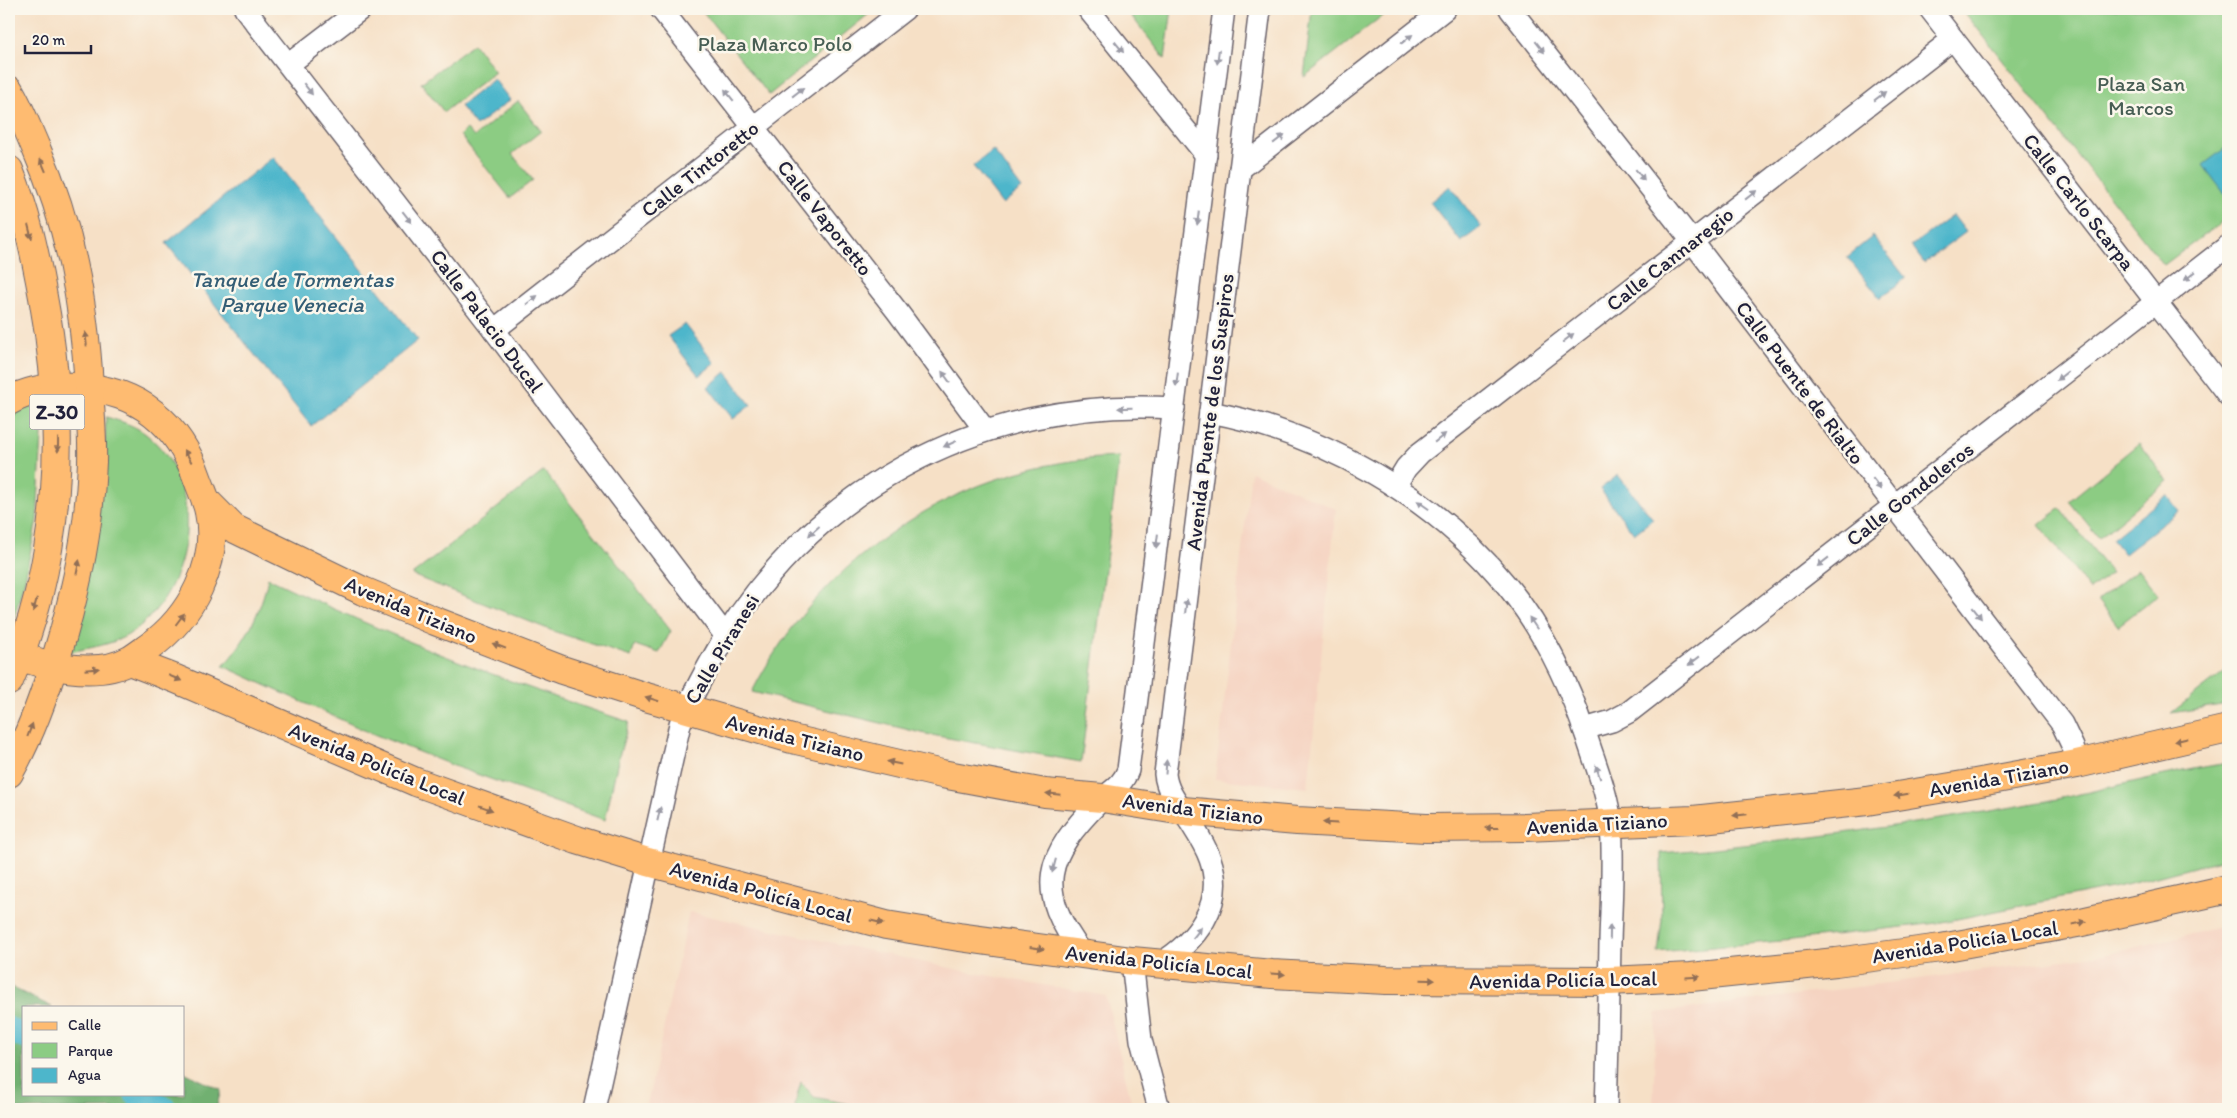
<svg xmlns="http://www.w3.org/2000/svg" width="2237" height="1118" font-family="Itim,sans-serif">
  <style>
    .built { fill: #f5d3c1 }
    .green { fill: #8ccc83; stroke: #57775f }
    .forest { fill: #71b071; stroke: #4a6956 }
    .water { fill: #4db6cb; stroke: #386c83 }
    .lines { fill: none; stroke-linecap: round; stroke-linejoin: round }
    .canal { stroke: #4db6cb; stroke-width: 24 }
    .minor-casing { stroke: #6c646c; stroke-width: 24 }
    .major-casing { stroke: #6c646c; stroke-width: 30 }
    .highway-casing { stroke: #6c646c; stroke-width: 30 }
    .minor { stroke: #fff; stroke-width: 21 }
    .major { stroke: #febb71; stroke-width: 28 }
    .highway { stroke: #febb71; stroke-width: 28 }
    .oneway { fill: #9c9ca7 }
    .oneway2 { fill: #906e56 }
    .labels { text-anchor: middle; stroke-width: 5; stroke-linejoin: round; paint-order: stroke }
    .shield { fill: #fbf7ec; stroke: #636270; stroke-width: 1 }
    .shield-label { font-size: 20px; font-weight: bold; fill: #22223b }
    .park-label { font-size: 21px; fill: #475e54; stroke: #fbf7ec }
    .street-label { font-size: 21px; fill: #22223b; stroke: #fbf7ec }
    .water-label { font-size: 22px; font-style: italic; fill: #335d75; stroke: #fbf7ec }
  </style>
  <rect width="100%" height="100%" fill="#fbf7ec"/>
  <filter id="ink" filterUnits="userSpaceOnUse"><feTurbulence type="fractalNoise" baseFrequency=".02" numOctaves="2"/><feDisplacementMap in="SourceGraphic" scale="10" xChannelSelector="R" yChannelSelector="G"/><feConvolveMatrix kernelMatrix="1 2 1 2 8 2 1 2 1" color-interpolation-filters="sRGB"/></filter>
  <filter id="wash" filterUnits="userSpaceOnUse"><feTurbulence type="fractalNoise" baseFrequency=".0096" numOctaves="4" result="noise"/><feDisplacementMap in="SourceGraphic" scale="20" xChannelSelector="R" yChannelSelector="G"/><feGaussianBlur stdDeviation="1.12" result="paint"/><feColorMatrix in="noise" values="0 0 0 0 0 0 0 0 0 0 0 0 0 0 0 0 0 1.4 0 .05"/><feComposite in="paint" operator="in"/></filter>
  <g filter="url(#wash)">
    <rect width="100%" height="100%" fill="#f6e0c6"/>
    <!-- built -->
    <g class="built">
      <path d="M1251,472L1336,509L1308,788L1215,779Z"/>
      <path d="M689,912L969,972L1106,996L1133,1109H646Z"/>
      <path d="M2228,925V1109H1653L1656,1013L2103,955Z"/>
    </g>
    <!-- green -->
    <g class="green">
      <path d="M701,9H875L769,95Z"/>
      <path d="M1126,9H1172L1165,59Z"/>
      <path d="M1312,9H1391L1304,77Z"/>
      <path d="M1962,9H2228V217L2164,265Z"/>
      <path d="M474,43L495,72L444,112L421,83Z"/>
      <path d="M518,101L541,131L512,154L533,180L510,198L460,135L467,129L474,137Z"/>
      <path d="M44,402L37,520L25,579L9,635V415L20,407Z"/>
      <path d="M106,417C120,421 135,425 147,435C210,486 193,593 128,635C111,645 88,648 70,652L105,443Z"/>
      <path d="M2139,444L2168,481L2099,538L2069,501Z"/>
      <path d="M1119,457L1081,762L926,734L752,692C822,555 963,461 1119,457Z"/>
      <path d="M544,471L671,631L659,653L635,645L631,657L553,631L412,575Z"/>
      <path d="M2060,508L2112,573L2090,590L2039,525Z"/>
      <path d="M2138,569L2158,595L2118,626L2098,600Z"/>
      <path d="M268,578C385,635 506,682 629,722L619,756L605,820L454,766L366,731L223,666C246,641 261,612 268,578Z"/>
      <path d="M2228,669V704L2171,713Z"/>
      <path d="M2228,763V858L2126,885L1937,923L1792,940L1658,952L1662,919L1661,853C1791,842 1919,824 2047,801C2108,789 2167,772 2228,763Z"/>
      <path d="M801,1082L814,1097L873,1109H796L795,1104Z"/>
    </g>
    <!-- forest -->
    <path class="forest" d="M9,986L52,1007H24V1094H184V1072L221,1090L216,1109H9Z"/>
    <!-- water -->
    <g class="water">
      <path d="M494,79L510,100L476,126L460,106Z"/>
      <path d="M2228,146V196L2227,197L2203,165Z"/>
      <path d="M993,150L1022,189L1002,204L973,166Z"/>
      <path d="M273,157L418,340L311,426L166,243Z"/>
      <path d="M1450,186L1481,227L1461,242L1430,202Z"/>
      <path d="M1953,215L1966,232L1924,263L1911,246Z"/>
      <path d="M1873,236L1906,278L1880,298L1847,257Z"/>
      <path d="M685,324L715,363L699,376L668,336Z"/>
      <path d="M726,372L751,405L733,419L708,387Z"/>
      <path d="M1618,475L1653,519L1634,534L1600,489Z"/>
      <path d="M2167,495L2179,511L2124,554L2112,539Z"/>
    </g>
    <g class="lines">
      <!-- canal -->
      <g class="canal">
        <path d="M9,1029L24,1037"/>
        <path d="M136,1094L165,1109"/>
      </g>
    </g>
  </g>
  <g filter="url(#ink)">
    <g class="lines">
      <!-- minor casing -->
      <g class="minor-casing">
        <g id="minor">
          <path d="M245,9L494,330L725,635"/>
          <path d="M661,9L897,311L985,430"/>
          <path d="M1088,9L1206,155"/>
          <path d="M1510,9L1692,241L2062,724L2073,747L2077,764"/>
          <path d="M1930,9L2228,395"/>
          <path d="M289,64L361,9"/>
          <path d="M1240,169L1445,9"/>
          <path d="M494,330L905,9"/>
          <path d="M1210,412C1324,434 1434,496 1508,587C1544,631 1569,684 1587,738C1596,766 1608,795 1611,825C1614,863 1611,903 1610,942C1609,998 1608,1054 1606,1109"/>
          <path d="M1395,486L1406,468L1420,453L1953,39"/>
          <path d="M1584,729L1612,721L1629,712L2228,246"/>
          <path d="M1083,954C1034,889 1045,856 1100,801C1111,790 1122,786 1128,770L1224,9"/>
          <path d="M1132,961L1141,1040L1159,1109"/>
          <path d="M1159,964C1196,942 1226,904 1210,859C1206,847 1199,836 1192,825C1182,809 1167,794 1165,774L1260,9"/>
          <path d="M594,1109L680,724C688,703 699,683 710,663C803,491 979,396 1174,408"/>
        </g>
      </g>
      <!-- major casing -->
      <g class="major-casing">
        <g id="major">
          <path d="M9,401C31,389 53,386 78,387C139,390 179,424 198,480C202,491 207,501 209,512C220,564 190,618 149,647C143,651 137,656 130,660C97,679 42,666 9,652"/>
          <path d="M206,501L233,528L363,591L435,621L562,670L646,697L792,739L942,774L1045,793L1102,798L1183,811L1297,821L1426,828L1525,827L1693,820L1867,801L1975,783L2077,764L2228,729"/>
          <path d="M129,661L176,679L416,782L577,840L648,862L886,925L959,937L1132,961L1272,974L1386,980L1609,981L1691,977L1836,962L1941,948L2077,923L2228,889"/>
        </g>
      </g>
      <!-- highway casing -->
      <g class="highway-casing">
        <g id="highway">
          <path d="M9,90C20,108 27,128 36,148C70,226 84,302 89,386C90,411 93,436 92,462C90,526 76,593 57,655C44,696 30,736 9,773"/>
          <path d="M9,170C26,211 35,253 43,297C67,425 62,561 9,681"/>
        </g>
      </g>
      <!-- minor -->
      <use href="#minor" class="minor"/>
      <!-- major -->
      <use href="#major" class="major"/>
      <!-- highway -->
      <use href="#highway" class="highway"/>
    </g>
    <!-- one-way arrows -->
    <defs><path id="oneway-solid" d="M-6-.8H1V-3.2L6.5 0L1 3.2V.8H-6Z" transform="scale(1.25)"/></defs>
    <g class="oneway">
      <use href="#oneway-solid" transform="translate(1407 39) rotate(-38)"/>
      <use href="#oneway-solid" transform="translate(1119 47) rotate(51)"/>
      <use href="#oneway-solid" transform="translate(1540 47) rotate(52)"/>
      <use href="#oneway-solid" transform="translate(1218 57) rotate(97)"/>
      <use href="#oneway-solid" transform="translate(308 89) rotate(52)"/>
      <use href="#oneway-solid" transform="translate(798 92) rotate(-38)"/>
      <use href="#oneway-solid" transform="translate(729 95) rotate(-128)"/>
      <use href="#oneway-solid" transform="translate(1880 96) rotate(-38)"/>
      <use href="#oneway-solid" transform="translate(1279 139) rotate(-38)"/>
      <use href="#oneway-solid" transform="translate(1640 175) rotate(52)"/>
      <use href="#oneway-solid" transform="translate(1751 195) rotate(-38)"/>
      <use href="#oneway-solid" transform="translate(407 217) rotate(52)"/>
      <use href="#oneway-solid" transform="translate(1198 218) rotate(97)"/>
      <use href="#oneway-solid" transform="translate(2190 276) rotate(142)"/>
      <use href="#oneway-solid" transform="translate(532 300) rotate(-38)"/>
      <use href="#oneway-solid" transform="translate(1568 338) rotate(-38)"/>
      <use href="#oneway-solid" transform="translate(2062 376) rotate(142)"/>
      <use href="#oneway-solid" transform="translate(946 377) rotate(-126)"/>
      <use href="#oneway-solid" transform="translate(1177 380) rotate(97)"/>
      <use href="#oneway-solid" transform="translate(1125 408) rotate(179)"/>
      <use href="#oneway-solid" transform="translate(1440 438) rotate(-38)"/>
      <use href="#oneway-solid" transform="translate(950 444) rotate(156)"/>
      <use href="#oneway-solid" transform="translate(1877 484) rotate(52)"/>
      <use href="#oneway-solid" transform="translate(1423 505) rotate(-145)"/>
      <use href="#oneway-solid" transform="translate(814 531) rotate(138)"/>
      <use href="#oneway-solid" transform="translate(1157 541) rotate(97)"/>
      <use href="#oneway-solid" transform="translate(1823 562) rotate(142)"/>
      <use href="#oneway-solid" transform="translate(1186 606) rotate(-83)"/>
      <use href="#oneway-solid" transform="translate(1977 613) rotate(52)"/>
      <use href="#oneway-solid" transform="translate(1533 623) rotate(-124)"/>
      <use href="#oneway-solid" transform="translate(1694 661) rotate(142)"/>
      <use href="#oneway-solid" transform="translate(1166 767) rotate(-86)"/>
      <use href="#oneway-solid" transform="translate(1598 772) rotate(-108)"/>
      <use href="#oneway-solid" transform="translate(659 814) rotate(-77)"/>
      <use href="#oneway-solid" transform="translate(1054 866) rotate(105)"/>
      <use href="#oneway-solid" transform="translate(1610 932) rotate(-89)"/>
      <use href="#oneway-solid" transform="translate(1197 933) rotate(-52)"/>
    </g>
    <g class="oneway2">
      <use href="#oneway-solid" transform="translate(43 165) rotate(-113)"/>
      <use href="#oneway-solid" transform="translate(30 232) rotate(76)"/>
      <use href="#oneway-solid" transform="translate(86 339) rotate(-96)"/>
      <use href="#oneway-solid" transform="translate(58 445) rotate(91)"/>
      <use href="#oneway-solid" transform="translate(188 456) rotate(-119)"/>
      <use href="#oneway-solid" transform="translate(78 567) rotate(-78)"/>
      <use href="#oneway-solid" transform="translate(35 605) rotate(105)"/>
      <use href="#oneway-solid" transform="translate(180 619) rotate(-53)"/>
      <use href="#oneway-solid" transform="translate(499 646) rotate(-159)"/>
      <use href="#oneway-solid" transform="translate(92 669) rotate(-5)"/>
      <use href="#oneway-solid" transform="translate(175 678) rotate(23)"/>
      <use href="#oneway-solid" transform="translate(652 699) rotate(-162)"/>
      <use href="#oneway-solid" transform="translate(30 730) rotate(-69)"/>
      <use href="#oneway-solid" transform="translate(2181 740) rotate(167)"/>
      <use href="#oneway-solid" transform="translate(894 763) rotate(-168)"/>
      <use href="#oneway-solid" transform="translate(1053 794) rotate(-174)"/>
      <use href="#oneway-solid" transform="translate(1901 795) rotate(171)"/>
      <use href="#oneway-solid" transform="translate(486 808) rotate(20)"/>
      <use href="#oneway-solid" transform="translate(1740 815) rotate(174)"/>
      <use href="#oneway-solid" transform="translate(1330 823) rotate(-177)"/>
      <use href="#oneway-solid" transform="translate(1492 828) rotate(180)"/>
      <use href="#oneway-solid" transform="translate(877 922) rotate(14)"/>
      <use href="#oneway-solid" transform="translate(2079 923) rotate(-12)"/>
      <use href="#oneway-solid" transform="translate(1037 948) rotate(8)"/>
      <use href="#oneway-solid" transform="translate(1278 974) rotate(3)"/>
      <use href="#oneway-solid" transform="translate(1693 977) rotate(-4)"/>
      <use href="#oneway-solid" transform="translate(1428 980) rotate(1)"/>
    </g>
  </g>
  <g class="labels">
    <!-- shield labels -->
    <rect class="shield" x="29.5" y="394.5" width="55" height="35" rx="4"/>
    <g class="shield-label">
      <text x="57" y="419">Z-30</text>
    </g>
    <!-- park labels -->
    <g class="park-label">
      <text x="775" y="51">Plaza Marco Polo</text>
      <text x="2141" y="91">Plaza San<tspan x="2141" dy="24">Marcos</tspan></text>
    </g>
    <!-- street labels -->
    <g class="street-label">
      <text transform="translate(700 169) rotate(-38)" y="7">Calle Tintoretto</text>
      <text transform="translate(2079 202) rotate(52)" y="7">Calle Carlo Scarpa</text>
      <text transform="translate(825 218) rotate(52)" y="7">Calle Vaporetto</text>
      <text transform="translate(1670 259) rotate(-38)" y="7">Calle Cannaregio</text>
      <text transform="translate(487 321) rotate(53)" y="7">Calle Palacio Ducal</text>
      <text transform="translate(1800 383) rotate(53)" y="7">Calle Puente de Rialto</text>
      <text transform="translate(1210 412) rotate(-83)" y="7">Avenida Puente de los Suspiros</text>
      <text transform="translate(1910 494) rotate(-38)" y="7">Calle Gondoleros</text>
      <text transform="translate(411 610) rotate(23)" y="7">Avenida Tiziano</text>
      <text transform="translate(722 649) rotate(-59)" y="7">Calle Piranesi</text>
      <text transform="translate(795 738) rotate(14)" y="7">Avenida Tiziano</text>
      <text transform="translate(377 764) rotate(22)" y="7">Avenida Policía Local</text>
      <text transform="translate(1999 778) rotate(-10)" y="7">Avenida Tiziano</text>
      <text transform="translate(1193 809) rotate(7)" y="7">Avenida Tiziano</text>
      <text transform="translate(1597 824) rotate(-3)" y="7">Avenida Tiziano</text>
      <text transform="translate(761 892) rotate(15)" y="7">Avenida Policía Local</text>
      <text transform="translate(1965 942) rotate(-9)" y="7">Avenida Policía Local</text>
      <text transform="translate(1159 962) rotate(6)" y="7">Avenida Policía Local</text>
      <text transform="translate(1563 980) rotate(-1)" y="7">Avenida Policía Local</text>
    </g>
    <!-- water labels -->
    <g class="water-label">
      <text x="292" y="287">Tanque de Tormentas<tspan x="292" dy="25">Parque Venecia</tspan></text>
    </g>
  </g>
  <!-- margin -->
  <rect width="2237" height="1118" fill="none" stroke="#fbf7ec" stroke-width="30"/>
  <!-- legend -->
  <rect x="22" y="1006" width="162" height="90" fill="#fbf7ec" stroke="#a4a2a5"/>
  <rect x="32" y="1022" width="25" height="8" fill="#febb71" stroke="#a4a2a5"/>
  <text x="68" y="1030" font-size="15" fill="#22223b">Calle</text>
  <rect x="32" y="1043" width="25" height="15" fill="#8ccc83" stroke="#a4a2a5"/>
  <text x="68" y="1056" font-size="15" fill="#22223b">Parque</text>
  <rect x="32" y="1068" width="25" height="15" fill="#4db6cb" stroke="#a4a2a5"/>
  <text x="68" y="1080" font-size="15" fill="#22223b">Agua</text>
  <!-- scale -->
  <path d="M25 45v8h66v-8" fill="none" stroke="#22223b" stroke-width="2.5"/>
  <text x="32" y="45" font-size="15" fill="#22223b" stroke="#fbf7ec" stroke-width="4" paint-order="stroke">20 m</text>
</svg>
